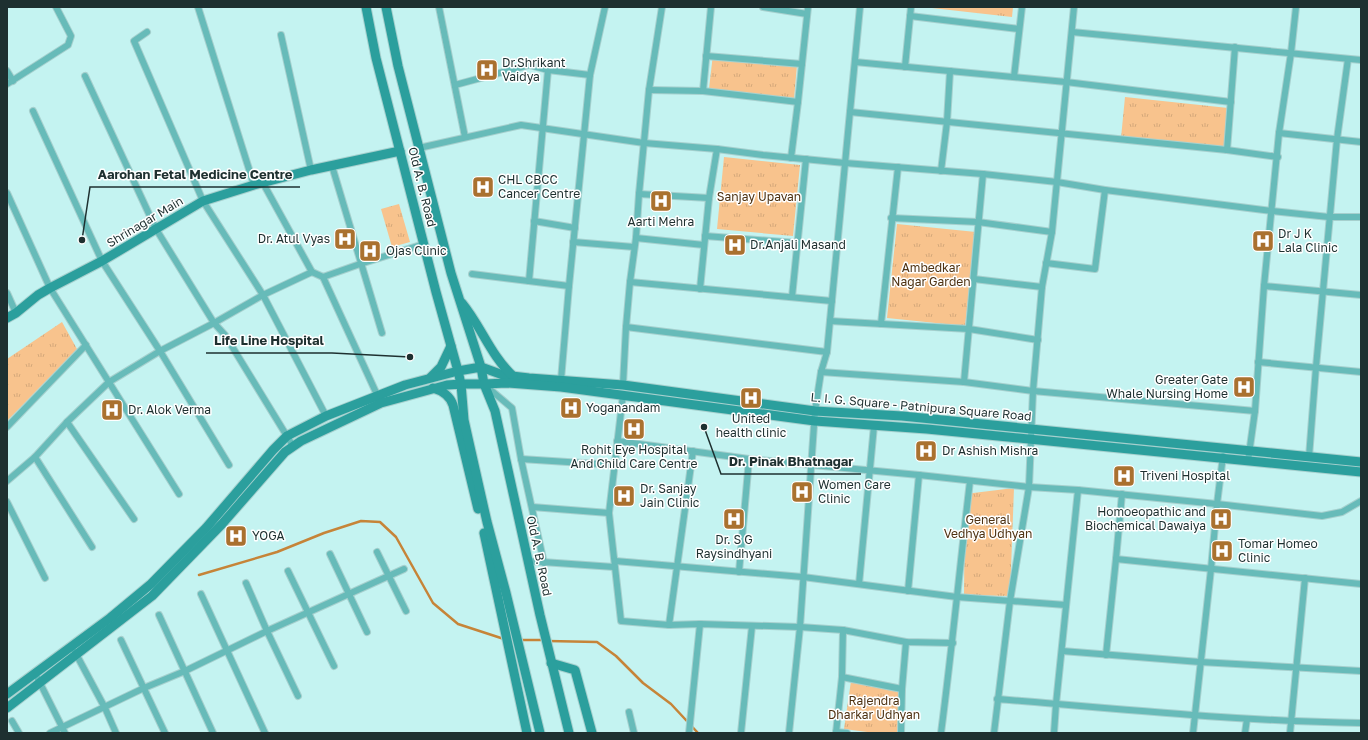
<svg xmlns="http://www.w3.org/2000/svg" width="1368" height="740" font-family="'Golos Text',sans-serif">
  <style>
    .park { fill: url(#park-tufts) }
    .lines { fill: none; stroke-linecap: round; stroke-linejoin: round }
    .stream { stroke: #c68438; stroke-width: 2.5 }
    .street-casing { stroke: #a6d0ce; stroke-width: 8 }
    .secondary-casing { stroke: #a6d0ce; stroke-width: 11 }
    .street { stroke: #67bbb9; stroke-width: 6 }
    .secondary { stroke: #2b9f9d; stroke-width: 9 }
    .labels { text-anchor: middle; stroke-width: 3; stroke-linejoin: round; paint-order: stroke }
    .poi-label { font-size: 12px; fill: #1e3030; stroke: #fff; text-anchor: start }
    .street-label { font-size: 12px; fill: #1e3030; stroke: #fff }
    .park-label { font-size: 12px; fill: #4e3212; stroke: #fff }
    .leader { fill: none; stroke: #1e3030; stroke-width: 1.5 }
    .callout-dot { fill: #1e3030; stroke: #fff; stroke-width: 1.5 }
    .callout-label { font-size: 13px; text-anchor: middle; font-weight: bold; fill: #1e3030; stroke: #fff; stroke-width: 3; stroke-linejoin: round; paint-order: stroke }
  </style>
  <defs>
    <pattern id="park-tufts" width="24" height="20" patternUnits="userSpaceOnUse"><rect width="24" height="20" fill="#f8c38d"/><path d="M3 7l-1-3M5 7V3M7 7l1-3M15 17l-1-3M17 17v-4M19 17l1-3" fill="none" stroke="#d4a87a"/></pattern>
  </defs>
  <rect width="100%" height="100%" fill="#c4f3f1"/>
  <!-- park -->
  <g class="park">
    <path d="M923,7H1013L1012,17Z"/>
    <path d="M713,54L797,65L794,99L709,89Z"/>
    <path d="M1125,97L1228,108L1224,147L1121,138Z"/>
    <path d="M724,157L800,165L793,236L717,229Z"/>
    <path d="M399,204L410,242L392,247L381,209Z"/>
    <path d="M897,224L976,232L965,326L887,318Z"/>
    <path d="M62,322L77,349L7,421V359Z"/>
    <path d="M1014,488L1010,596L964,595L965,494Z"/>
    <path d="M851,681L903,688L897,733H875L844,729Z"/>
  </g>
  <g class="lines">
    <!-- stream -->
    <g class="stream">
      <path d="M199,575L277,552L324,533L361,521L380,522L396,537L433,603L458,624L504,639"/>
      <path d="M520,640H543"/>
      <path d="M548,641L597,642L616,656L643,683L671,704L698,733"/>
    </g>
    <!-- street casing -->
    <g class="street-casing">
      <g id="street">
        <path d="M198,7L254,185"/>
        <path d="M439,7L465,137"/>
        <path d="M763,7L807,14"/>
        <path d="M910,16L1019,29"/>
        <path d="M147,32L134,41L203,201L263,295L326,416"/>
        <path d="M1072,32L1361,60"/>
        <path d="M281,35L311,170"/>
        <path d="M706,56L802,64"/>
        <path d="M855,62L1066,82L1231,102"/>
        <path d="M905,67L911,7"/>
        <path d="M7,71L13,81"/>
        <path d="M85,76L156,229L214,323L225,335L293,446"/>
        <path d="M1014,77L1022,7"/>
        <path d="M7,84L68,45L71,36L56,7"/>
        <path d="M455,85L529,65L548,70L590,75"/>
        <path d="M649,90L703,91L798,102"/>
        <path d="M703,91L711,7"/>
        <path d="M33,111L102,261L160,351L229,465"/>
        <path d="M850,112L1227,150L1278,157"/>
        <path d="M1279,133L1361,142"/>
        <path d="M419,148L521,125L644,143L717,149L763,155L845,163L983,174L1057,182L1105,190L1272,211L1329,217H1361"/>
        <path d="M1227,150L1235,47"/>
        <path d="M791,158L798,102L808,7"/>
        <path d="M332,166L382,333"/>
        <path d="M941,171L947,122L950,71"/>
        <path d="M263,183L312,272"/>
        <path d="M7,193L50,288L179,494"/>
        <path d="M639,194L709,198"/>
        <path d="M891,218L978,222L1052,232"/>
        <path d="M534,221L575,228"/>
        <path d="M705,236L797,243"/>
        <path d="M636,238L704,245"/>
        <path d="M573,242L634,247"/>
        <path d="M1046,263L1095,269L1105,190"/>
        <path d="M472,274L569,286"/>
        <path d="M323,277L379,399"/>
        <path d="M974,279L1042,287"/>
        <path d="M529,281L548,70"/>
        <path d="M630,282L832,301"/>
        <path d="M1264,286L1361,295"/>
        <path d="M700,289L709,198L717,149"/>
        <path d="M7,293L16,313"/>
        <path d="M792,297L806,159"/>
        <path d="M830,321L969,329L1038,340"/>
        <path d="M881,324L898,167"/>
        <path d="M626,327L827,352"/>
        <path d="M1258,362L1361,372"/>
        <path d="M821,372L964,382L1033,391L1255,411"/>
        <path d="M561,380L569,286L590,75L605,7"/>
        <path d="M964,382L983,174"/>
        <path d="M623,385L626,327L630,282L636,238L639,194L649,90L662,7"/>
        <path d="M486,386L512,408L521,459L544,563"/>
        <path d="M623,395L609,513L621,621L669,625L700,624L800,627L843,630L906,642L953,643"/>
        <path d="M67,422L134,519"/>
        <path d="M7,427L86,345"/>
        <path d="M617,441L749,459L919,475L1029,487L1078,490L1217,504L1322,516L1342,512L1361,501"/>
        <path d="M35,457L92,547"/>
        <path d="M1309,457L1316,367L1337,139L1348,59"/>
        <path d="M521,459L614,465"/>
        <path d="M1248,461L1255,411L1264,286L1279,133L1291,53L1296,7"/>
        <path d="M7,481L35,457L67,422L109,382L160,351L214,323L263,295L312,272L323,277L360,264L424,244"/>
        <path d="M7,502L45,578"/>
        <path d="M532,507L609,513"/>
        <path d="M377,552L406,611"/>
        <path d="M330,554L367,632"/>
        <path d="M1116,559L1361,584"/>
        <path d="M528,561L614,567"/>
        <path d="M615,561L803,577L957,597L1066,605"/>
        <path d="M288,571L334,666"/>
        <path d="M739,572L749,459"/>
        <path d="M246,583L267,631L298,696"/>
        <path d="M859,584L874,426"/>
        <path d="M908,591L919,475"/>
        <path d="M201,594L265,733"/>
        <path d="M159,615L213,733"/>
        <path d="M669,625L693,451"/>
        <path d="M121,640L165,733"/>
        <path d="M1062,651L1200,662L1361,671"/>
        <path d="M75,652L105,708L116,733"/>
        <path d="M1106,655L1116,559L1122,494"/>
        <path d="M35,673L65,733"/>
        <path d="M842,677L902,689"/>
        <path d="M997,699C1118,709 1239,721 1361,723"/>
        <path d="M629,712L634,733"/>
        <path d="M12,721L19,733"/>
        <path d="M836,732L847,733"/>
        <path d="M50,733L144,688L185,671L267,631L404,569"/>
        <path d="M689,733L700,624"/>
        <path d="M741,733L752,626"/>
        <path d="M789,733L800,627L815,411L821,372L827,352L860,7"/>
        <path d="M836,733L842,677L843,630"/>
        <path d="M901,733L902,689L906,642"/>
        <path d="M941,733C952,649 960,565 970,481"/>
        <path d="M994,733L1010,601L1029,487L1033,391L1042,287L1052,232L1074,7"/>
        <path d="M1054,733L1056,704L1078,490"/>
        <path d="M1193,733L1211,569L1217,504L1223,456"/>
        <path d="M1245,733L1247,719"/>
        <path d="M1290,733L1305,578"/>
      </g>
    </g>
    <!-- secondary casing -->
    <g class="secondary-casing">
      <g id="secondary">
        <path d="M386,7L398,66L451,273L481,367L503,375L529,378L623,385L815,411L902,416L1361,462"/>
        <path d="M462,303C481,326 491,356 513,376"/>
        <path d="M7,318L16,313L38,295L50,288L102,261L203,201L254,185L311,170L400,151"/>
        <path d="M431,377L441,367L451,346"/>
        <path d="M433,388C443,391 450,396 453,405L478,509"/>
        <path d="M484,533L527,733"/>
        <path d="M551,663L575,670L592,733"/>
        <path d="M7,694L110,618L151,584L206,528L273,450L287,436L326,416L405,385L458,371L481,367L484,384H461L458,371L436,292L376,58L366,7"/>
        <path d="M7,708L152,596L222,524L285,452L301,441L381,403L447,385L461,384L464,420L468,438L487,522L506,593L540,733"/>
        <path d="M569,733L540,615L495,411L484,384L507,383L561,387L815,421L927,429L1361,472"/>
      </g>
    </g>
    <!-- street -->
    <use href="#street" class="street"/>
    <!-- secondary -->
    <use href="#secondary" class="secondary"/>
  </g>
  <!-- icons -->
  <defs>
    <g id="hospital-square" transform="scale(1.15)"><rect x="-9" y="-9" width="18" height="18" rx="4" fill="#aa712f" stroke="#fff"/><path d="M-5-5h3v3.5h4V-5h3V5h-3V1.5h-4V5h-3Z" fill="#fff"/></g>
  </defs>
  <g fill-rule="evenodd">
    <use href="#hospital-square" x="487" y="70"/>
    <use href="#hospital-square" x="483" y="187"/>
    <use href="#hospital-square" x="661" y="201"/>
    <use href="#hospital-square" x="345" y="239"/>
    <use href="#hospital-square" x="1263" y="241"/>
    <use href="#hospital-square" x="735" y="245"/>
    <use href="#hospital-square" x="370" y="251"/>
    <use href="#hospital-square" x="1244" y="387"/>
    <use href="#hospital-square" x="751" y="398"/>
    <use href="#hospital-square" x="571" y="408"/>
    <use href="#hospital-square" x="112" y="410"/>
    <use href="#hospital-square" x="634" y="429"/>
    <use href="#hospital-square" x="926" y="451"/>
    <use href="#hospital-square" x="1124" y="476"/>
    <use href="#hospital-square" x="802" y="492"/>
    <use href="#hospital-square" x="624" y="496"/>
    <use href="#hospital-square" x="734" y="519"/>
    <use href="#hospital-square" x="1221" y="519"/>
    <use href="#hospital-square" x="236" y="536"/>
    <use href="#hospital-square" x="1222" y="551"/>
  </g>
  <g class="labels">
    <!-- poi labels -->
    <g class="poi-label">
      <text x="502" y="67">Dr.Shrikant<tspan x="502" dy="14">Vaidya</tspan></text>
      <text x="498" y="184">CHL CBCC<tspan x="498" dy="14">Cancer Centre</tspan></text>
      <text x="661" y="226" text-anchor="middle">Aarti Mehra</text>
      <text x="1278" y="238">Dr J K<tspan x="1278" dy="14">Lala Clinic</tspan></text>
      <text x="330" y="243" text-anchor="end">Dr. Atul Vyas</text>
      <text x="750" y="249">Dr.Anjali Masand</text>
      <text x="386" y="255">Ojas Clinic</text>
      <text x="1228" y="384" text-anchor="end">Greater Gate<tspan x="1228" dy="14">Whale Nursing Home</tspan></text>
      <text x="586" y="412">Yoganandam</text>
      <text x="128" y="414">Dr. Alok Verma</text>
      <text x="751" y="423" text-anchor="middle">United<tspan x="751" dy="14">health clinic</tspan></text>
      <text x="634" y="454" text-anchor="middle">Rohit Eye Hospital<tspan x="634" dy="14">And Child Care Centre</tspan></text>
      <text x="942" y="455">Dr Ashish Mishra</text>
      <text x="1140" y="480">Triveni Hospital</text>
      <text x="818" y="489">Women Care<tspan x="818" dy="14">Clinic</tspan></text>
      <text x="640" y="493">Dr. Sanjay<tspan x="640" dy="14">Jain Clinic</tspan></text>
      <text x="1206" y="516" text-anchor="end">Homoeopathic and<tspan x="1206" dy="14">Biochemical Dawaiya</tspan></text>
      <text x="252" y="540">YOGA</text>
      <text x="734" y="544" text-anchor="middle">Dr. S G<tspan x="734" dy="14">Raysindhyani</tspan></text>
      <text x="1238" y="548">Tomar Homeo<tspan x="1238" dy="14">Clinic</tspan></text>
    </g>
    <!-- street labels -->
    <g class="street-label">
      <text transform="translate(422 187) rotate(76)" y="4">Old A. B. Road</text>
      <text transform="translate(145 222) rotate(-31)" y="4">Shrinagar Main</text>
      <text transform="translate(921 407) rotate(5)" y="4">L. I. G. Square - Patnipura Square Road</text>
      <text transform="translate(539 556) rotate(78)" y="4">Old A. B. Road</text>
    </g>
    <!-- park labels -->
    <g class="park-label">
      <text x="759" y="201">Sanjay Upavan</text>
      <text x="931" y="272">Ambedkar<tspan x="931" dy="14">Nagar Garden</tspan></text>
      <text x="988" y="524">General<tspan x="988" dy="14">Vedhya Udhyan</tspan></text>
      <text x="874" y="705">Rajendra<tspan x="874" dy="14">Dharkar Udhyan</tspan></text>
    </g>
  </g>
  <!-- callouts -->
  <path class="leader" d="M82 240L90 187H300M410 357L332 353H206M704 427L721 474H861"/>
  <g class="callout-dot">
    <circle cx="82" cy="240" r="4"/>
    <circle cx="410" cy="357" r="4"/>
    <circle cx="704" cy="427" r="4"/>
  </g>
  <g class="callout-label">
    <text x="195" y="179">Aarohan Fetal Medicine Centre</text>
    <text x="269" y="345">Life Line Hospital</text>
    <text x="791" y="466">Dr. Pinak Bhatnagar</text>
  </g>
  <!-- border -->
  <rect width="1368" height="740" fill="none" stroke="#1e3030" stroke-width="16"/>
</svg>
